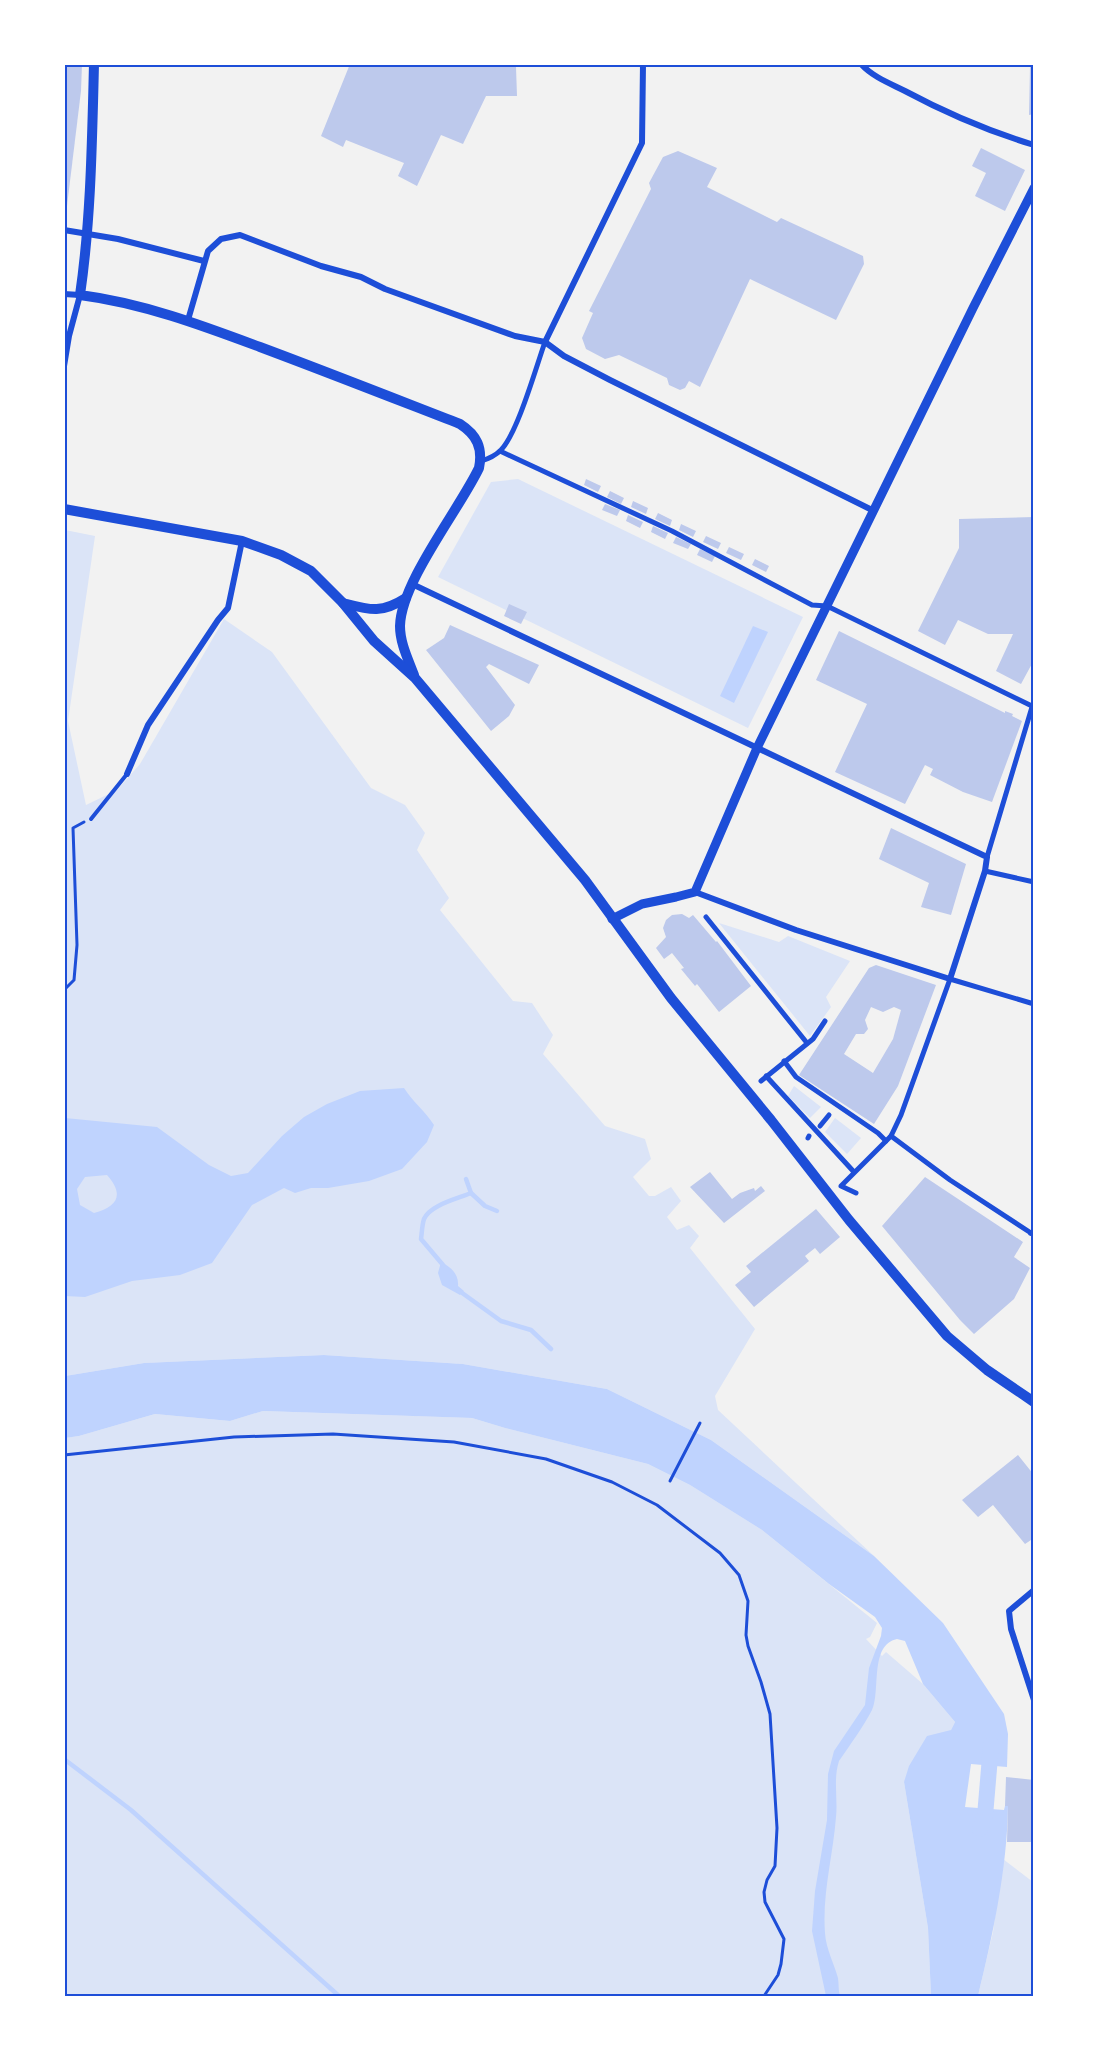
<svg xmlns="http://www.w3.org/2000/svg" width="1098" height="2061" font-family="Montserrat,sans-serif">
  <style>
    .green { fill: #dbe4f7 }
    .water { fill: #bfd3fe; fill-rule: evenodd }
    .lines { fill: none; stroke-linecap: round; stroke-linejoin: round }
    .stream { stroke: #bfd3fe; stroke-width: 4.5 }
    .canal { stroke: #bfd3fe; stroke-width: 16 }
    .building { fill: #bdc9ec; fill-rule: evenodd }
    .path { stroke: #1d4ed8; stroke-width: 3 }
    .service { stroke: #1d4ed8; stroke-width: 4 }
    .pedestrian { stroke: #1d4ed8; stroke-width: 5 }
    .minor { stroke: #1d4ed8; stroke-width: 6 }
    .secondary { stroke: #1d4ed8; stroke-width: 9 }
    .primary { stroke: #1d4ed8; stroke-width: 10 }
    .neatline { fill: none; stroke: #1d4ed8; stroke-width: 2 }
  </style>
  <rect width="100%" height="100%" fill="#f2f2f2"/>
  <!-- green -->
  <g class="green">
    <path d="M518,479L803,617L748,728L438,577L491,482Z"/>
    <path d="M65,530L95,536L68,721L86,805L117,790L140,764L224,619L272,652L371,788L405,805L425,833L417,850L449,898L440,910L513,1001L532,1003L553,1035L543,1054L605,1126L645,1139L651,1159L633,1177L649,1196H655L671,1187L681,1201L667,1217L677,1230L689,1225L699,1236L690,1248L755,1329L715,1396L718,1410L874,1556L711,1440L607,1389L463,1364L324,1355L144,1363L65,1376Z"/>
    <path d="M719,923L779,942L788,936L850,961L826,997L831,1007L810,1036Z"/>
    <path d="M794,1086L821,1107L810,1118L788,1096Z"/>
    <path d="M835,1118L861,1138L847,1154L825,1132Z"/>
    <path d="M263,1411L472,1418L505,1428L648,1464L690,1485L762,1530L877,1623L870,1637L866,1639L882,1656L886,1652L923,1684L955,1722L951,1730L904,1782L928,1928L931,1996H65L64,1438L79,1436L155,1414L230,1421Z"/>
    <path d="M1003,1859L1033,1882V1996H978L993,1932Z"/>
  </g>
  <!-- water -->
  <g class="water">
    <path d="M753,626L768,632L734,703L720,696Z"/>
    <path d="M404,1088C413,1102 425,1111 434,1125L427,1142L402,1169L369,1181L328,1188H311L295,1193L284,1188L252,1205L212,1263L180,1275L132,1281L85,1297L65,1296V1118L157,1127L209,1165L231,1176L248,1173L282,1136L304,1117L327,1104L360,1091ZM107,1175C125,1195 117,1207 94,1213L80,1205L77,1189L85,1177Z"/>
    <path d="M441,1262C451,1267 459,1274 458,1286L464,1291L460,1295L442,1285L438,1273Z"/>
    <path d="M324,1355L463,1364L607,1389L711,1440L874,1556L943,1623L1004,1714L1008,1734L1007,1767L971,1764L965,1807L1004,1810L1005,1806H1008C1007,1870 993,1934 978,1996H931L928,1928L904,1782L909,1766L927,1736L951,1730L955,1722L923,1684L905,1641L897,1639C869,1645 881,1691 872,1710C863,1727 850,1745 839,1761C833,1779 838,1799 836,1817C833,1856 822,1894 825,1933C826,1949 834,1963 838,1978C839,1984 838,1990 840,1996H826L812,1931L815,1891L827,1820L828,1774L834,1751L865,1705L869,1668L881,1636L882,1628L875,1617L829,1584L762,1530L690,1485L648,1464L505,1428L472,1418L263,1411L230,1421L155,1414L79,1436L65,1438V1376L144,1363Z"/>
  </g>
  <g class="lines">
    <!-- stream -->
    <g class="stream">
      <path d="M471,1193L485,1206L497,1211"/>
      <path d="M443,1265L421,1239C422,1232 422,1225 424,1219C430,1205 457,1199 471,1193L466,1179"/>
      <path d="M458,1290L501,1321L531,1330L551,1349"/>
      <path d="M64,1759L131,1810L339,1996"/>
    </g>
    <!-- canal -->
    <path class="canal" d="M980,1829L985,1816L991,1745"/>
  </g>
  <!-- building -->
  <g class="building">
    <path d="M64,64H82L81,91L66,214Z"/>
    <path d="M350,64H473V67H516L517,96H486L463,144L441,135L417,186L398,176L404,163L346,140L343,147L321,136Z"/>
    <path d="M1020,64H1034V114L1029,115L1030,67H1020Z"/>
    <path d="M981,148L1025,170L1005,211L975,196L986,173L972,166Z"/>
    <path d="M678,151L717,168L707,187L777,222L781,218L863,256L864,264L836,320L750,279L700,387L689,381L685,388L680,390L669,385L667,378L619,355L605,359L586,349L582,338L593,313L589,311L651,189L649,183L663,157Z"/>
    <path d="M586,479L601,486L598,492L584,485Z"/>
    <path d="M610,491L624,498L621,504L607,497Z"/>
    <path d="M633,501L648,508L646,514L631,507Z"/>
    <path d="M605,504L620,510L617,516L602,510Z"/>
    <path d="M658,513L672,520L670,526L655,519Z"/>
    <path d="M628,515L643,522L640,528L626,521Z"/>
    <path d="M1034,517V660L1021,684L996,671L1013,634H988L958,620L945,645L918,631L959,548V519Z"/>
    <path d="M681,524L696,531L693,537L679,530Z"/>
    <path d="M653,526L668,533L665,539L651,532Z"/>
    <path d="M706,536L721,543L718,549L703,542Z"/>
    <path d="M676,537L691,544L688,549L673,543Z"/>
    <path d="M729,547L744,554L741,560L726,553Z"/>
    <path d="M700,549L715,556L712,562L697,555Z"/>
    <path d="M755,559L769,566L766,572L752,565Z"/>
    <path d="M509,604L527,612L521,624L504,616Z"/>
    <path d="M450,625L539,665L529,684L489,664L486,667L515,705L509,716L491,731L426,650L444,638Z"/>
    <path d="M839,631L1005,713V711L1013,714L1012,716L1022,721L992,802L963,792L930,775L933,769L925,765L905,804L835,772L867,704L816,680Z"/>
    <path d="M891,828L966,864L951,915L921,907L929,883L879,859Z"/>
    <path d="M682,914L689,918L693,915L716,942L717,941L751,986L719,1012L697,984L695,986L681,969L684,968L672,953L664,959L656,948L666,937L663,928L666,920L672,915Z"/>
    <path d="M876,965L936,985L898,1086L874,1124L799,1075L869,968ZM871,1007L883,1012L894,1007L901,1010L893,1039L873,1073L844,1054L856,1034H864L868,1029L865,1020Z"/>
    <path d="M710,1172L732,1199L740,1193L754,1188L755,1191L761,1186L765,1191L724,1223L690,1187Z"/>
    <path d="M925,1177L1023,1242L1014,1257L1030,1268L1014,1299L974,1334L960,1320L882,1226Z"/>
    <path d="M816,1209L840,1237L820,1254L815,1248L805,1256L809,1261L754,1307L735,1285L751,1272L746,1266Z"/>
    <path d="M1018,1455L1034,1475V1538L1025,1544L993,1505L978,1517L962,1500Z"/>
    <path d="M1006,1777L1034,1780V1842H1007L1008,1806H1005Z"/>
  </g>
  <g class="lines">
    <!-- path -->
    <g class="path">
      <path d="M64,990L74,980L77,945L73,828L84,822"/>
      <path d="M64,1455L234,1437L333,1434L454,1442L546,1459L612,1482L657,1505L720,1553L739,1575L748,1601L746,1635L748,1646L761,1682L770,1714L777,1828L775,1866L767,1880L764,1892L765,1902L784,1939L781,1964L778,1975L764,1996"/>
      <path d="M670,1481L700,1423"/>
    </g>
    <!-- service -->
    <path class="service" d="M91,819L127,774"/>
    <!-- pedestrian -->
    <g class="pedestrian">
      <path d="M500,451L672,531L812,605L827,606L1034,707"/>
      <path d="M481,461C488,459 496,455 501,450C518,432 536,367 545,342"/>
      <path d="M987,857L1032,707"/>
      <path d="M985,871L1034,882"/>
      <path d="M706,917L807,1043"/>
      <path d="M784,1061L796,1077L878,1133L886,1141"/>
      <path d="M766,1076L854,1172"/>
      <path d="M761,1081L813,1039L825,1021"/>
      <path d="M820,1126L829,1115"/>
      <path d="M891,1136L950,1180L1031,1233"/>
      <path d="M808,1138L809,1136"/>
      <path d="M856,1193L841,1186L891,1136L901,1115L950,979L1034,1004"/>
    </g>
    <!-- minor -->
    <g class="minor">
      <path d="M861,64C873,77 889,83 905,91C946,113 988,131 1034,145"/>
      <path d="M64,230L118,239L204,261"/>
      <path d="M64,294L80,295L69,336L64,366"/>
      <path d="M188,320L208,251L221,239L240,235L321,266L361,277L385,289L515,336L545,342"/>
      <path d="M545,342L564,356L610,380L874,511"/>
      <path d="M545,342L642,143L643,64"/>
      <path d="M412,584L987,857L985,871L950,979L796,930L695,892"/>
      <path d="M127,774L148,725L218,620L228,608L242,541"/>
      <path d="M1031,1233L1034,1234"/>
      <path d="M1034,1590L1009,1611L1011,1629L1034,1700"/>
    </g>
    <!-- secondary -->
    <path class="secondary" d="M612,919L642,904L676,897L695,892L757,748L973,308L1034,188"/>
    <!-- primary -->
    <g class="primary">
      <path d="M94,64C92,142 91,219 80,295C142,303 201,325 260,347C327,372 393,398 460,424C477,435 483,448 479,468C459,510 401,582 400,626C400,643 408,659 414,675"/>
      <path d="M64,509L242,541L281,555L311,571L343,603L374,641L415,678L585,880L671,998L771,1120L849,1220L947,1336L987,1370L1034,1402"/>
      <path d="M343,603C370,610 381,614 406,598"/>
    </g>
  </g>
  <!-- border -->
  <rect width="1098" height="2061" fill="none" stroke="#ffffff" stroke-width="132"/>
  <rect x="66" y="66" width="966" height="1929" class="neatline"/>
</svg>
